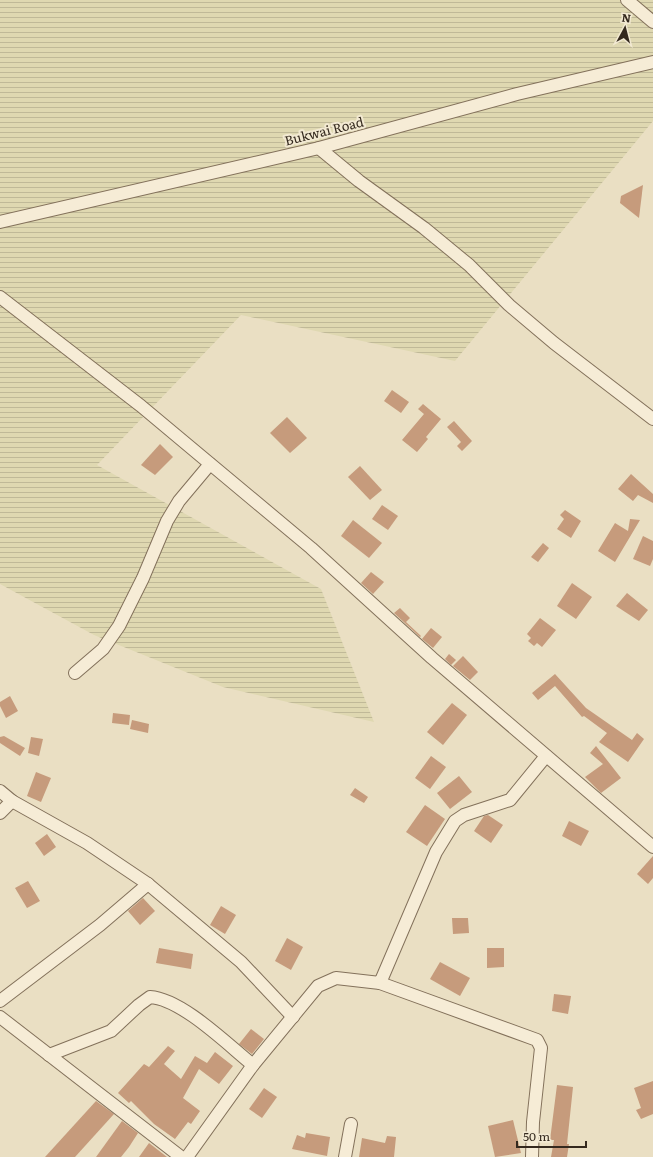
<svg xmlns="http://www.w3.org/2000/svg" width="653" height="1157" font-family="Literata,serif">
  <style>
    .farmland { fill: url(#farmland-rules) }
    .building { fill: #c69b7c }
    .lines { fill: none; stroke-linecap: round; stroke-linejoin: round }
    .minor-casing { stroke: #83715b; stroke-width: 14 }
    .minor { stroke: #f6ecd6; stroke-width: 12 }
    .labels { text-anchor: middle; stroke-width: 4; stroke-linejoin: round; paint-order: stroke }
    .street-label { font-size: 13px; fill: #34291e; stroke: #f2e9d2 }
  </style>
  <defs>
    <pattern id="farmland-rules" width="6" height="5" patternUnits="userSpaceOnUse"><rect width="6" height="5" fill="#dfd8b1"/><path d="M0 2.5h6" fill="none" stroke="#c0b998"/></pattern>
  </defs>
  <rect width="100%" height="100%" fill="#eadfc3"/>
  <!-- farmland -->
  <path class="farmland" d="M0,0H653V121L455,361L241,315L97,465L321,589L374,722L223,687L94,635L0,584Z"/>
  <!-- building -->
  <g class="building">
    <path d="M643,185L639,218L620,203L621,196Z"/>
    <path d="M392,390L409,402L401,413L384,401Z"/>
    <path d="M423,404L441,419L426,437L428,439L417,452L402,440L424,414L418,409Z"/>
    <path d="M287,417L307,438L290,453L270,433Z"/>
    <path d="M454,421L472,441L462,451L457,446L461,442L447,427Z"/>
    <path d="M160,444L173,457L155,475L141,465Z"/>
    <path d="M360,466L382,490L370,500L348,477Z"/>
    <path d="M631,474L653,494V503L638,495L633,501L618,489Z"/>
    <path d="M382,505L398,516L388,530L372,519Z"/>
    <path d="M565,510L581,521L571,538L557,529L564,519L560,515Z"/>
    <path d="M630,519L640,520L615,562L598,551L615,523L628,531Z"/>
    <path d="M353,520L382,543L369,558L341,536Z"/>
    <path d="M643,536L653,541V559L650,566L633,559Z"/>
    <path d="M543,543L549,548L538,562L531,557Z"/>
    <path d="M371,572L384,582L373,594L361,583Z"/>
    <path d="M572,583L592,597L576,619L557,606Z"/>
    <path d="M627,593L648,610L639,621L616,606Z"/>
    <path d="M400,608L410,618L406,622L421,636L420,637L394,613Z"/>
    <path d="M540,618L556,630L542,647L537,643L534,646L528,641L531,638L527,634Z"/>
    <path d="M431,628L442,637L433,648L422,639Z"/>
    <path d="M449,654L456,660L451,665L445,659Z"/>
    <path d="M463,656L478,672L470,680L453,666Z"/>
    <path d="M555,674L586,708L632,740L637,733L644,739L628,762L599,742L607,733L584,716L582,717L555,686L538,700L532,693Z"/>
    <path d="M10,696L18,711L6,718L0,706V702Z"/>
    <path d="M452,703L467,715L443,745L427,732Z"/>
    <path d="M113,713L130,715L129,725L112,723Z"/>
    <path d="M132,720L149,724L148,733L130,729Z"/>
    <path d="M4,736L25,748L20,756L0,743V737Z"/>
    <path d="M31,737L43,739L39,756L28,753Z"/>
    <path d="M596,746L621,778L601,793L585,777L603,764L590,753Z"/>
    <path d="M431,756L446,767L430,789L415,778Z"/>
    <path d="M36,772L51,778L41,802L27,796Z"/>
    <path d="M459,776L472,792L450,809L437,793Z"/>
    <path d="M355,788L368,797L364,803L350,795Z"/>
    <path d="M425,805L445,819L427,846L406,832Z"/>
    <path d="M488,815L503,825L491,843L474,831L484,816Z"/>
    <path d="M569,821L589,831L581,846L562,836Z"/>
    <path d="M47,834L56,847L44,856L35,843Z"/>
    <path d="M653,856V878L648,884L637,874Z"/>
    <path d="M28,881L40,901L27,908L15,888Z"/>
    <path d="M143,898L155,911L140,925L128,911Z"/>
    <path d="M221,906L236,915L225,934L210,925Z"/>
    <path d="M452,918H468L469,933L453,934Z"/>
    <path d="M287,938L303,947L291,970L275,961Z"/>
    <path d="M159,948L193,954L191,969L156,963Z"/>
    <path d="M487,948H504V967L487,968Z"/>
    <path d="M440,962L470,978L460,996L430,979Z"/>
    <path d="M554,994L571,996L568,1014L552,1011Z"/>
    <path d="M251,1029L264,1039L252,1054L239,1044Z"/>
    <path d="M168,1046L175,1051L164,1064L181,1079L195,1056L207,1063L215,1052L233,1066L219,1084L199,1069L183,1098L200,1111L191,1124L188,1122L175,1139L154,1124L131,1101L129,1103L118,1093L144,1064L149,1067Z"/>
    <path d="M653,1081V1114L641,1119L636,1110L641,1108L634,1088Z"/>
    <path d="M557,1085L573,1087L567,1144H569L567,1157H551L554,1140H550Z"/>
    <path d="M264,1088L277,1097L262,1118L249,1109Z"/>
    <path d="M96,1101L114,1114L75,1157H45Z"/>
    <path d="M513,1120L521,1153L495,1157L488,1126Z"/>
    <path d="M122,1121L138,1133L129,1147L121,1157H96Z"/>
    <path d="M306,1133L330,1137L327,1156L292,1149L297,1135L305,1138Z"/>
    <path d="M387,1136L396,1137L394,1157H359L362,1138L385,1143Z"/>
    <path d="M149,1143L167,1157H139Z"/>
  </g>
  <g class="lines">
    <!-- minor casing -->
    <g class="minor-casing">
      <g id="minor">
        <path d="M627,0L653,22"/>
        <path d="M319,148L359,181L424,228L469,265L509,305L554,343L653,419"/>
        <path d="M0,222L319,148L517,94L653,62"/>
        <path d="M0,297L141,406L311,548L432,658L653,847"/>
        <path d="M75,673L103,649L119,626L143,578L167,521L179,501L210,464"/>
        <path d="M0,791L12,801L0,813"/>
        <path d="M12,801L87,843L148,884L241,962L293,1017"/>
        <path d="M380,983L537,1040L541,1048L533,1122L532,1157"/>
        <path d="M0,1001L100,925L148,884"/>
        <path d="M0,1017L181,1157"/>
        <path d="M49,1055L111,1031L139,1005L150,997C182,999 228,1045 253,1065"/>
        <path d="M187,1157L253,1065L318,986L336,978L380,983L436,852L455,821L464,815L510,800L546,756"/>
        <path d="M345,1157L351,1124"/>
      </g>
    </g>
    <!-- minor -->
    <use href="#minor" class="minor"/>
  </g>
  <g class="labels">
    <!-- street labels -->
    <g class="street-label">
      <text transform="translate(324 131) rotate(-14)" y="5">Bukwai Road</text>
    </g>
  </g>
  <!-- north arrow -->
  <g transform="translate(625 28) rotate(7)" stroke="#f2e9d2" stroke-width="3" paint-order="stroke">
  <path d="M0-3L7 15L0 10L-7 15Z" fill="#34291e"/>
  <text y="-6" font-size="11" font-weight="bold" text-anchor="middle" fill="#34291e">N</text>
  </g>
  <!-- scale -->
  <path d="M517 1141v6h69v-6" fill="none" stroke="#34291e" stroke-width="2"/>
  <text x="523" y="1141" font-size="12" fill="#34291e" stroke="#f2e9d2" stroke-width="3" paint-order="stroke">50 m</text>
</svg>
